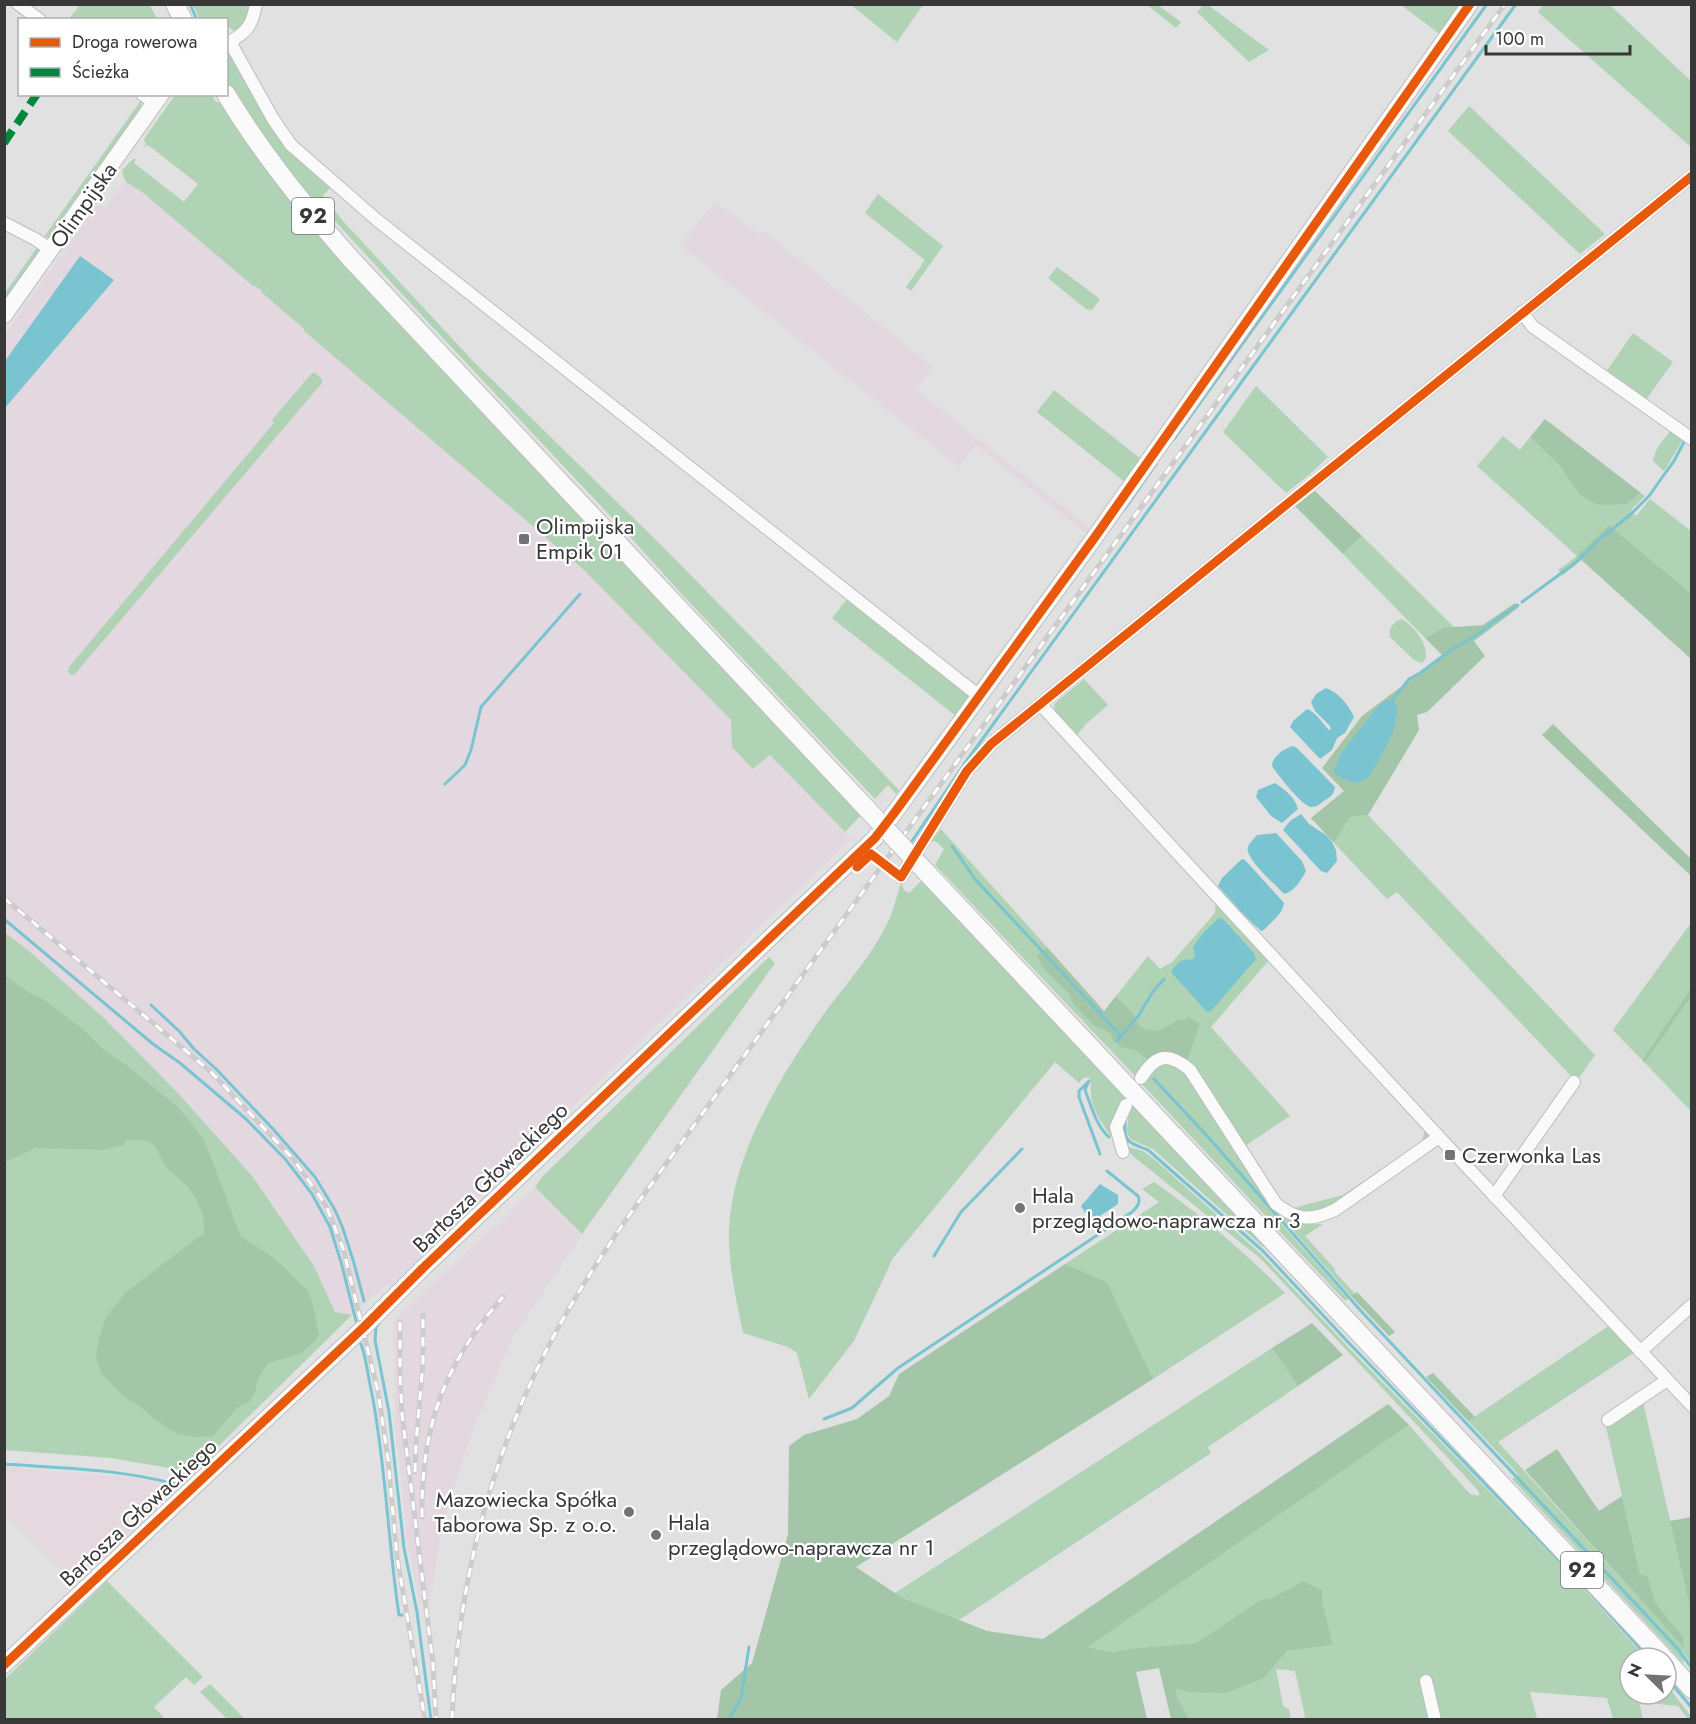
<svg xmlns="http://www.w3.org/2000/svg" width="1696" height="1724" font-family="Jost,sans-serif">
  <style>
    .commercial { fill: #e5d8de }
    .industrial { fill: #e4d8e0 }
    .green { fill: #b0d2b5 }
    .forest { fill: #a3c6a9 }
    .water { fill: #79c4d0 }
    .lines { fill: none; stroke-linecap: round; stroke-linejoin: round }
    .stream { stroke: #79c4d0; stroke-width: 3 }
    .street-casing { stroke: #bdbdbe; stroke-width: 14 }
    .secondary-casing { stroke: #bdbdbe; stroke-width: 18 }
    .primary-casing { stroke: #bdbdbe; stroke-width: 20 }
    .street { stroke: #fafafb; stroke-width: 12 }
    .secondary { stroke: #fafafb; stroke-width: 16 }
    .primary { stroke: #fafafb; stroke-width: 18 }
    .rail-casing { stroke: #cccccd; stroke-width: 5 }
    .rail { stroke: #fff; stroke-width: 3; stroke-dasharray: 9; stroke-linecap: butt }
    .primary-bridge-casing { stroke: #bdbdbe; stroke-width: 20; stroke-linecap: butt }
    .primary-bridge { stroke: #fafafb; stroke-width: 18 }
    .quiet { stroke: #00873e; stroke-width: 8; stroke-dasharray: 15 8; stroke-linecap: butt }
    .cycleway-casing { stroke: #fff; stroke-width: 13 }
    .cycleway { stroke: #e8590c; stroke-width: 9 }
    .poi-dot { fill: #737374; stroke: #fff; stroke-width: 2 }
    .labels { text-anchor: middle; stroke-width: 4.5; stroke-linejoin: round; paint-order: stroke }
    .shield { fill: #fff; stroke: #747474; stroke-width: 1.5 }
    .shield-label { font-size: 21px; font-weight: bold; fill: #383839 }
    .street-label { font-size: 22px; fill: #383839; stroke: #fff }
    .poi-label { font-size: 22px; fill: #383839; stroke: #fff; text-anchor: start }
  </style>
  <rect width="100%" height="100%" fill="#e1e1e2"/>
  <!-- commercial -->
  <path class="commercial" d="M5,1467L142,1479L177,1488L73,1584L5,1515Z"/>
  <!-- industrial -->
  <g class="industrial">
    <path d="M125,181L142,192L253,286L255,285L262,291V293L584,570L731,720L732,747L754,769L770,755L851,839L432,1242L434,1244L389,1291V1282L352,1315L335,1312L314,1266L253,1177L177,1092L105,1020L28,950L5,932V335L96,206L101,204L105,207Z"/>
    <path d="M715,202L759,234L765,232L933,367L916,389L1092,530L1088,535L976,445L959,467L680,245Z"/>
    <path d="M535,1187L582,1234L512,1339L467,1445L440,1538L430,1603H419L407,1540L398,1449L396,1446L393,1321L493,1227H497L508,1216L509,1212Z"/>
  </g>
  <!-- green -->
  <g class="green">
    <path d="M1204,4L1208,5L1269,50L1249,62L1197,12Z"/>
    <path d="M1460,4L1441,35L1401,5Z"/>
    <path d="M80,5H150L157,19H69Z"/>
    <path d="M193,5H251C249,17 245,24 234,31L227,26L226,20L200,19Z"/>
    <path d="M851,5H923L897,42Z"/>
    <path d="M1147,5H1158L1181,22L1176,28Z"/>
    <path d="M1543,5H1610L1691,81V147L1538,12Z"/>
    <path d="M227,49L233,54L278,135L332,186L323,195L342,220L473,361L662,546L775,661L899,790L896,794L888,785L875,799L678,590L634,541L426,320L334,220L330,222L295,181L243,109L227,82Z"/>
    <path d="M175,95H212L215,101L223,105L861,815L845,832L770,755L753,769L732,747L731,720L584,570L303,330L304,329L262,293V291L255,286H253L142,192L126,182L122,173L123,169L133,159H136L134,163L184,202L198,184L148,145L143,148L146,144L144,139Z"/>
    <path d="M142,99L141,108L50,237H44Z"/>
    <path d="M1469,106L1605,234L1580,254L1448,131Z"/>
    <path d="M878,194L943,246L911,291L906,287L925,260L865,213Z"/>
    <path d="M38,246L40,253L5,305V293Z"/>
    <path d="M1057,267L1100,299L1092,310L1086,309L1048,278Z"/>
    <path d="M1633,333L1673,362L1645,401L1606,372Z"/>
    <path d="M312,373H315L322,379V383L75,674L71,675L68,672L69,667L274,423L272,420Z"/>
    <path d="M1256,386L1328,457L1310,474L1286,493L1223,432Z"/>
    <path d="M1054,390L1142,460L1126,483L1037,412Z"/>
    <path d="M1672,429L1684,438L1664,471L1653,461C1655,448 1664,439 1672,429Z"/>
    <path d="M1503,436L1520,450L1530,437L1559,465L1579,494L1627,504L1641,493L1645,496L1631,510L1636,516L1650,499L1691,531V593L1609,525L1578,556L1582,560L1563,575L1558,570L1577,556L1477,466Z"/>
    <path d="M1362,536L1455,628H1443L1425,638L1343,554Z"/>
    <path d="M848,598L969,693V698L956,716L832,618Z"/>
    <path d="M1401,619C1413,623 1435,653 1422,663L1414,660L1390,637C1388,629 1393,622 1401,619Z"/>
    <path d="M1084,679L1108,705L1086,724L1075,737C1067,727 1055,718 1054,704Z"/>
    <path d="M1368,815L1595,1055L1581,1075L1576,1079L1570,1075L1397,892L1387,899L1334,843L1350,817Z"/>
    <path d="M941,829L1047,947L1038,956L1044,969L1069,994L1074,1003L1093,1025L1111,1034C1116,1050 1124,1044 1135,1050C1140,1052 1144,1057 1148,1060L1136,1077L935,865L944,849L935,841L930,842Z"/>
    <path d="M922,880L1266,1246L1263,1247L1153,1149L1130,1139L1127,1131L1129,1107L1114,1134L1111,1136C1103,1126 1092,1109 1091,1096C1090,1089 1092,1084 1089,1077L1083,1078L1079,1083L1055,1062L893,1258L854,1341L809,1399L797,1353L788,1347L743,1333C736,1299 728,1264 729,1230C732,1152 785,1069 828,1008C848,982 871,956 886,926C893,913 896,898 901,883L904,890L909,893Z"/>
    <path d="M1216,901L1270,959L1211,1027L1290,1116L1242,1148L1187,1061L1184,1020L1178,1019C1163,1030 1150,1037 1135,1021L1134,1014L1116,996L1148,956L1160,969L1172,962L1215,913Z"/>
    <path d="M1691,923V988L1642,1060L1613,1030Z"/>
    <path d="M4,932L28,950L106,1020L177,1092L253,1177L314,1266L335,1312L352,1315L192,1472L111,1458L5,1450Z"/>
    <path d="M769,957L775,963L582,1234L535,1187L542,1177Z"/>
    <path d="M1691,997V1111L1645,1063Z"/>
    <path d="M1161,1064H1171L1187,1073L1270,1202L1303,1223L1323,1224L1305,1236L1335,1269V1272L1355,1294L1351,1296L1282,1218L1279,1221L1348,1299L1345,1301L1142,1084Z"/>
    <path d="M1425,1128L1430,1133L1429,1137L1322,1212L1293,1213L1297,1207L1343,1195L1422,1142Z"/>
    <path d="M1125,1146L1143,1151L1154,1159L1260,1253L1352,1351L1572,1576L1646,1658H1630V1694H1666V1682L1676,1697L1691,1716V1719H1688L1678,1706L1639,1702L1643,1719H1613L1607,1698L1530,1692L1537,1718L1529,1720L1302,1719L1305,1716L1295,1671L1276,1669L1283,1706L1289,1709L1291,1719H1189L1175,1696L1176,1689L1188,1692L1264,1678L1287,1651L1333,1645L1323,1604L1322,1590L1303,1581L1271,1598L1260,1600L1196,1643L1136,1648L1111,1652L1088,1647L1409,1425L1470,1494L1479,1496V1492L1462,1473L1261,1259L1133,1156L1126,1149Z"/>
    <path d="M1154,1182C1201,1215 1245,1252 1285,1293L1153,1379L1107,1282L1065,1264L1159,1202L1142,1189Z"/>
    <path d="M1610,1325L1635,1352L1498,1442L1684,1647L1683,1637L1655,1602L1648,1576L1640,1574L1606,1427L1643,1402L1691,1612V1663L1682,1651L1684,1664L1512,1479L1518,1474L1468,1421Z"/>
    <path d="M1272,1348L1298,1386L1208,1447L1211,1453L959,1620L901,1597L895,1593Z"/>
    <path d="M107,1581L203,1677L194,1685L186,1677L154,1707L165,1719H5V1679Z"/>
    <path d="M210,1684L245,1719H227L200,1692Z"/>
  </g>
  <!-- forest -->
  <g class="forest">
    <path d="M1545,419L1641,493L1627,504L1598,505L1579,494L1559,465L1530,437Z"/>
    <path d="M1315,491L1362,536L1343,554L1295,506Z"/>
    <path d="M1609,525L1691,593V659L1577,556Z"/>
    <path d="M1515,603L1519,607L1474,641L1485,656L1427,712L1417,715L1419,730L1368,815L1350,817L1334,843L1311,818L1344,791L1322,768L1362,716L1422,671L1444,657L1425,638L1443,628L1483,625Z"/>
    <path d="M1553,724L1691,859V876L1542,735Z"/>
    <path d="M1047,947L1104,1011L1116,996L1134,1014L1135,1021C1150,1037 1163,1030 1178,1019L1184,1020L1189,1017L1200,1024L1187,1061L1148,1060L1135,1050L1121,1047L1113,1041L1111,1034L1093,1025L1073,1003L1069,994L1044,969L1037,956Z"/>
    <path d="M4,975L30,993L44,1000L67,1017L85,1031L104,1050L125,1064L179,1108L204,1140L241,1237L268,1254L283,1266L308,1291L313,1305L319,1335C301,1359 294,1355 268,1363L259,1378L256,1385V1391L249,1402L237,1408L213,1436L196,1437L178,1434L154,1419L141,1407L123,1396L101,1373L96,1358L99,1339L106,1317L126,1292L204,1233C205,1215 198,1198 186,1185C180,1178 170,1173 165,1165C160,1158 158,1146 149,1142C142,1139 133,1140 125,1141L123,1145L103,1150L36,1148L5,1162Z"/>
    <path d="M1691,988V997L1645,1063L1642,1060Z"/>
    <path d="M1065,1264L1107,1282L1153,1379L856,1567L901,1597L987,1631L1043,1639L1388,1404L1409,1425L1088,1647L1111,1652L1136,1648L1196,1643L1260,1600L1271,1598L1303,1581L1322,1590L1323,1604L1333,1645L1287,1651L1264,1678L1226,1693L1188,1692L1176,1689V1696L1189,1719H1171L1159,1668L1136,1672L1147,1719H717L721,1690L752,1663L788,1534L789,1446L804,1435L857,1419L889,1396L899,1374Z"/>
    <path d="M1357,1292L1395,1332L1389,1336L1351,1296Z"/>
    <path d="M1312,1323L1343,1355L1298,1386L1272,1348Z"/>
    <path d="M1433,1373L1475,1417L1468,1421L1426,1377Z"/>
    <path d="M1557,1449L1599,1511L1622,1496L1640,1574L1648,1576L1655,1602L1683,1637L1684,1648L1525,1470Z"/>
    <path d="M1691,1517H1692L1691,1612L1670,1521Z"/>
  </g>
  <!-- water -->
  <g class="water">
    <path d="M80,256L114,280L5,408V361Z"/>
    <path d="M1326,688C1339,693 1348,704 1354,717L1345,733L1337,738L1332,750L1320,759L1290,727L1293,721L1307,709C1317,713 1322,723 1329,730L1331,729L1330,726L1315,711L1311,702L1316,694Z"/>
    <path d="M1386,700L1392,701L1397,705C1398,727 1388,744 1377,763C1374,768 1371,776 1366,779C1356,787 1344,779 1335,774L1334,770L1341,753L1379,705Z"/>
    <path d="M1293,746L1297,748L1335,787C1334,795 1330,797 1324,801C1319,804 1317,807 1311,807C1302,806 1278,775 1272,766C1272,757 1284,748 1293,746Z"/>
    <path d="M1275,783C1284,789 1295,797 1298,809L1282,823L1271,816L1256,797L1258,790Z"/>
    <path d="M1301,814L1309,824L1326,835L1332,842L1336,850L1337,861L1327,873L1321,871L1283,830L1290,821Z"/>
    <path d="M1276,833L1302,861L1306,871C1302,879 1294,892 1284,894C1277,886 1244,858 1248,847C1249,843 1255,838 1257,835Z"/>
    <path d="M1242,859L1245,860L1284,903C1283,914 1271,922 1264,930L1261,931L1244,915L1218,886L1222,878Z"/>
    <path d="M1219,918L1223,919L1254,953L1256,959L1211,1011L1207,1012L1171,972C1176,964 1181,958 1191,960L1195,957L1193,947L1204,932Z"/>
    <path d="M1100,1184L1118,1195V1204L1091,1222L1081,1206Z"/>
  </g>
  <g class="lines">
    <!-- stream -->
    <g class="stream">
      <path d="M190,4L197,20"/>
      <path d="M1174,439L1487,4"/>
      <path d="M1124,510L1156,464"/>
      <path d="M1522,602L1575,563L1601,538L1630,515L1649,496L1661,479L1674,461L1684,442"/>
      <path d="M1392,701L1409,679L1420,673L1451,650L1480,633L1494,621L1518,605"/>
      <path d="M445,784L465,765L471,750L481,707L580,594"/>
      <path d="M910,844L965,763L1516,4"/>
      <path d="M952,846L975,879L1121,1036"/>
      <path d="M4,919L153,1044L180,1063L246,1119L286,1160L312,1194L330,1227L341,1262L356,1321"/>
      <path d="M151,1005L179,1031L194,1049L216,1069L273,1129L315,1177L335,1210L342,1226L354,1263L364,1301"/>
      <path d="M1117,1041L1139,1015L1152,993L1164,979"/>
      <path d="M1154,1079L1209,1138L1361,1311L1677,1648L1692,1668"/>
      <path d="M1089,1081L1079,1091V1097L1100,1154"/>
      <path d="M1088,1083L1085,1090C1091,1105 1096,1126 1109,1137"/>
      <path d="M1125,1121C1124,1144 1129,1142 1148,1150L1263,1251L1347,1341L1583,1585L1649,1658"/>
      <path d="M934,1256L961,1212L1022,1149"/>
      <path d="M379,1323L376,1327L375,1340L389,1412L404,1548L417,1612L431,1720"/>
      <path d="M361,1344C367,1360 368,1378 372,1394C386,1467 388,1542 399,1615H402"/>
      <path d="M824,1419L852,1408L898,1368L1132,1212C1137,1207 1141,1203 1138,1196L1107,1171"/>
      <path d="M4,1464C62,1468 119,1469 175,1484"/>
      <path d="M1666,1677L1692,1708"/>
      <path d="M729,1720L741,1698L749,1647"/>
    </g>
    <!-- street casing -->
    <g class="street-casing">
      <g id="street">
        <path d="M18,4L40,20"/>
        <path d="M230,42L273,119L291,145L377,220L979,696"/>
        <path d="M226,44C246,33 252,27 256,4"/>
        <path d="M142,94L155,103"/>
        <path d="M4,223L35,239L51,250"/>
        <path d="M1522,312L1532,326L1692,439"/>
        <path d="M1040,704L1439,1137L1692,1406"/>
        <path d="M901,877L967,771L991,744L1692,176"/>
        <path d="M1141,1078C1155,1055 1168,1051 1190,1070L1276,1204C1298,1221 1311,1221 1335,1210L1439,1137"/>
        <path d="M1123,1152L1116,1127L1126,1105"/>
        <path d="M1494,1196L1574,1082"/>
        <path d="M1640,1352L1692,1305"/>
        <path d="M1608,1420L1667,1380"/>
        <path d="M1426,1681L1435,1720"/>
      </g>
    </g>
    <!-- secondary casing -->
    <g class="secondary-casing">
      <g id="secondary">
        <path d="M4,315L161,94"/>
        <path d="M4,1665L364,1327L423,1268L875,838L895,812L1095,537L1470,4"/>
      </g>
    </g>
    <!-- primary casing -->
    <g class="primary-casing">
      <g id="primary">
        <path d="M175,4L183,20"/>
        <path d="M226,94C262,154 305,207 351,259L867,809"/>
        <path d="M927,873L1664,1658"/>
        <path d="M1666,1660L1692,1689"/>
      </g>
    </g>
    <!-- street -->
    <use href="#street" class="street"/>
    <!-- secondary -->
    <use href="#secondary" class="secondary"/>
    <!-- primary -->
    <use href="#primary" class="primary"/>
    <!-- rail casing -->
    <g class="rail-casing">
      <g id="rail">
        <path d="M4,898L210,1071L293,1159L319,1195L327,1208L343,1248L378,1392L388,1459L397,1557L425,1720"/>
        <path d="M400,1322V1377L402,1414L433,1664L436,1720"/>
        <path d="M415,1472L416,1443L423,1363V1315"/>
        <path d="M422,1517C421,1427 444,1364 503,1297"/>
        <path d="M452,1720C457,1593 487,1469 544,1355C570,1302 603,1253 637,1204L1505,4"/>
      </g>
    </g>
    <!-- rail -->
    <use href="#rail" class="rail"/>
    <!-- primary-bridge casing -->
    <g class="primary-bridge-casing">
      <path id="primary-bridge" d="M867,809L927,873"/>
    </g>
    <!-- primary-bridge -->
    <use href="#primary-bridge" class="primary-bridge"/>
    <!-- quiet -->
    <path class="quiet" d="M4,143L37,94"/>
    <!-- cycleway casing -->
    <g class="cycleway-casing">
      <g id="cycleway">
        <path d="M857,867L871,854L901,877L967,771L991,744L1692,176"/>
        <path d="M4,1665L364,1327L423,1268L875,838L895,812L1095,537L1470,4"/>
      </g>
    </g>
    <!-- cycleway -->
    <use href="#cycleway" class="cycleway"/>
  </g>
  <!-- markers -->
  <g class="poi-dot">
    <rect x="518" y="533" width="12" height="12" rx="3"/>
    <rect x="1444" y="1149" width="12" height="12" rx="3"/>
    <circle cx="1020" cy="1208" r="6"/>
    <circle cx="629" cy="1512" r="6"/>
    <circle cx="656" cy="1535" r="6"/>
  </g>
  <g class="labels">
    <!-- shield labels -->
    <g class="shield">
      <rect x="292" y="198" width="42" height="36" rx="4.5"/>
      <rect x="1561" y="1552" width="42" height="36" rx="4.5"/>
    </g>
    <g class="shield-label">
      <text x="313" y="223">92</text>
      <text x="1582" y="1577">92</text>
    </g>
    <!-- street labels -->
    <g class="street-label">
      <text transform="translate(83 205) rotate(-55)" y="8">Olimpijska</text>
      <text transform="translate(490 1177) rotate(-44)" y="8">Bartosza Głowackiego</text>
      <text transform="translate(138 1512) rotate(-43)" y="8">Bartosza Głowackiego</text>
    </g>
    <!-- poi labels -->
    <g class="poi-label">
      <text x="536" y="534">Olimpijska<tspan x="536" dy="25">Empik 01</tspan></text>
      <text x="1462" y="1163">Czerwonka Las</text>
      <text x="1032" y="1203">Hala<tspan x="1032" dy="25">przeglądowo-naprawcza nr 3</tspan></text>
      <text x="617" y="1507" text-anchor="end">Mazowiecka Spółka<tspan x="617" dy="25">Taborowa Sp. z o.o.</tspan></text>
      <text x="668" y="1530">Hala<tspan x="668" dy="25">przeglądowo-naprawcza nr 1</tspan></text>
    </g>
  </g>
  <!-- border -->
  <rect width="1696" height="1724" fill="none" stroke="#383839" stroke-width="12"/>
  <!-- legend -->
  <rect x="18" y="18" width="210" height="78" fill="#ffffff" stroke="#afafb0" stroke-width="1.5"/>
  <rect x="30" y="38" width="30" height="9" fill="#e8590c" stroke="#afafb0" stroke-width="1.5"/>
  <text x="72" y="48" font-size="18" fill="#383839">Droga rowerowa</text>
  <rect x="30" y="68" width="30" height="9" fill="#00873e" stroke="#afafb0" stroke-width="1.5"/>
  <text x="72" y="78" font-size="18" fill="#383839">Ścieżka</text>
  <!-- north arrow -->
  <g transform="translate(1648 1676) rotate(294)"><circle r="28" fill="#ffffff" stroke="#afafb0" stroke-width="1.5"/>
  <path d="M0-4.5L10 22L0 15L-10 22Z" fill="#737374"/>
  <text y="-9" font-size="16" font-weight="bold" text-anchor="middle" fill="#383839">N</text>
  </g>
  <!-- scale -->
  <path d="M1486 45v9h144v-9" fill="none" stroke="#383839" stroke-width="3"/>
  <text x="1495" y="45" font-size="18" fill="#383839" stroke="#ffffff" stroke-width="4.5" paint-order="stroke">100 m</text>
</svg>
